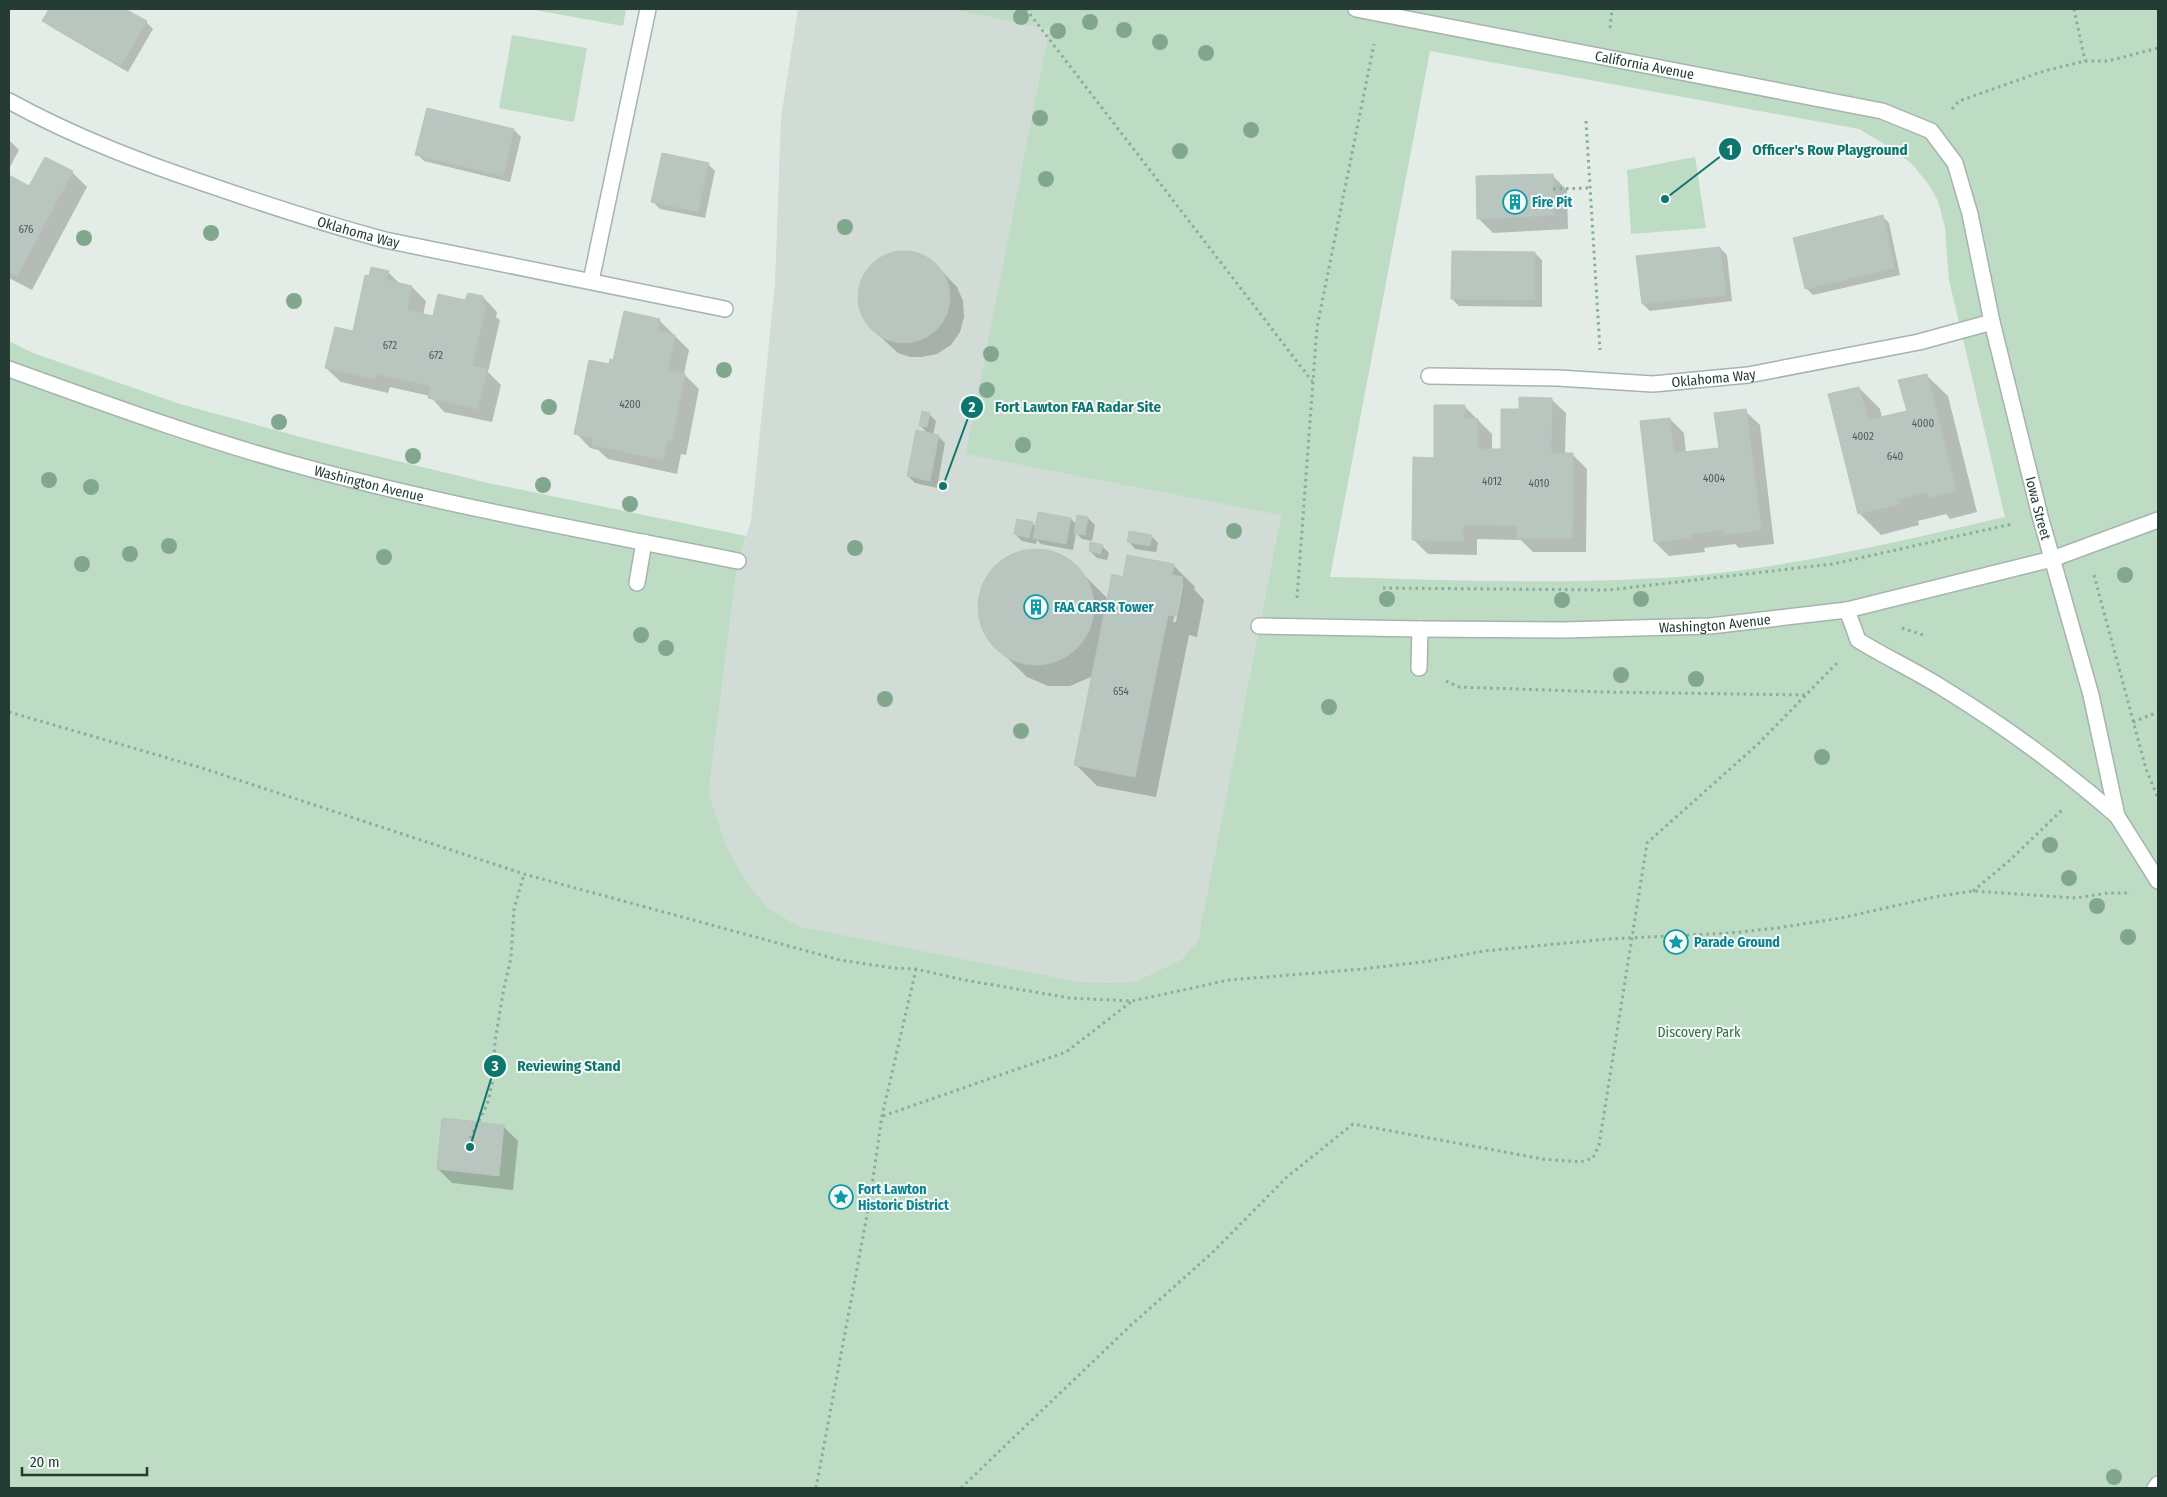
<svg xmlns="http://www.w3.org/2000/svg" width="2167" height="1497" font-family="'Fira Sans Condensed',sans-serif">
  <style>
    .built { fill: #d1dcd6 }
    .green { fill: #bedbc3; fill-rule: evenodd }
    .shadow { fill: #0003; fill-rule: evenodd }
    .building { fill: #b9c6c0; stroke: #b6c5be }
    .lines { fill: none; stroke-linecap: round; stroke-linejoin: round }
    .minor-casing { stroke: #a6b4ae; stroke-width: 18 }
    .path { stroke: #86ad9e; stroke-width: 3; stroke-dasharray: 2.5 4; stroke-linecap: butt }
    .minor { stroke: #fff; stroke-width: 15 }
    .tree { fill: #81a88e }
    .labels { text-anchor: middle; stroke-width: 4; stroke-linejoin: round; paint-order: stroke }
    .number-label { font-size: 11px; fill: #495e57 }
    .street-label { font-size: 14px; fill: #243c34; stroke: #f3f9f6 }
    .culture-label { font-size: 14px; font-weight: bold; fill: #0d838f; stroke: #f3f9f6; text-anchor: start }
    .park-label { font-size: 14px; fill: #317045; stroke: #f3f9f6 }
    .leader { fill: none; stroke: #0f766e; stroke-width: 2 }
    .callout-dot { fill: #0f766e; stroke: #f3f9f6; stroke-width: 2 }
    .mark-label { font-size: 15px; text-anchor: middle; font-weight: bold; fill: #fff }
    .callout-label { font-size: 15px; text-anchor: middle; font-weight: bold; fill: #0f766e; stroke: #f3f9f6; stroke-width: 4; stroke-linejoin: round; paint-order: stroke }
  </style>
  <rect width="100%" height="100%" fill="#e3ece7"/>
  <!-- built -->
  <path class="built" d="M798,9H951L1049,30L1009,241L984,457L1281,514L1198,940L1182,959L1137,981L1118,983L1080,982L798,926L767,907L746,881L728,850L710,797V781L734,589L738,561L751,521L775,284L781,118Z"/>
  <!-- green -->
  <g class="green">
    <path d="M530,9H626L623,26Z"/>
    <path d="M951,9H2158V1488H9V341L33,353L180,404L323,443L488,483L746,536L738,561L734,589L710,780V797L728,850L746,881L767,907L798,926L1080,982L1118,983L1137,981L1182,959L1198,940L1281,515L966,454L1049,30ZM1430,51L1859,129L1886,145L1911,163L1929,185L1938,201L1945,227L1949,280L2005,517C1904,540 1804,565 1700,575C1577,586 1453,580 1330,577Z"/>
    <path d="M512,35L587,48L574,122L499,108Z"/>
    <path d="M1695,157L1706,228L1631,234L1627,170Z"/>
  </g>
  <!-- shadow -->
  <g class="shadow">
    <path d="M50,9H122L146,22L153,29L128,72L51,27L44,20Z"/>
    <path d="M514,130L521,137L510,182L424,161L417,154Z"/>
    <path d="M9,140L19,150L9,169Z"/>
    <path d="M708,164L715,171L705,218L660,209L653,202Z"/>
    <path d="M72,172L87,187L32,290L9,278V176L30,187Z"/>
    <path d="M1552,175L1567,190L1568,229L1493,233L1478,218Z"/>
    <path d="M1882,216L1889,223L1900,275L1813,295L1806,288Z"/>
    <path d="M1720,248L1727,255L1732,301L1650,311L1643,304Z"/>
    <path d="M902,251L918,253L931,260L957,287L963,301L964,317L960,332L951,345L937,354L922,357H910L898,353L871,328L862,314L858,296L861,281L874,263L887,255Z"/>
    <path d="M1535,253L1542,260V307L1459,306L1452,299Z"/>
    <path d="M388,272L400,284L412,287L426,301L423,315L434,318L466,302L483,297L497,312L496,317L500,320L488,372L501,385L492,422L444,412L430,396L390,387L388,393L341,382L326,368L354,333L370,277Z"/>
    <path d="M659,320L689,350L684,374L699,389L686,455L681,454L677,474L608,459L598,450L590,448L576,433L610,366Z"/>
    <path d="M1926,375L1948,396L1977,512L1950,519L1946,514L1918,521L1919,525L1881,535L1859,513V388L1880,409L1882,418L1908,412Z"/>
    <path d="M1551,399L1566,413L1565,454H1572L1587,469L1586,552H1533L1521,540L1477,539V555L1428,554L1414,540L1435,459L1464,406L1492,434V450H1502L1520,410Z"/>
    <path d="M1745,411L1760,425L1774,544L1739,548L1735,544L1704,548L1705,552L1669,556L1655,542L1670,419L1684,433L1686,453L1720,449Z"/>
    <path d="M929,414L936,421L933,435L938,436L945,443L937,488L915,483L908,476L928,434L920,425Z"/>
    <path d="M1088,518L1095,525L1092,541L1082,539L1076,533L1073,550L1041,544L1037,540L1036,544L1022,541L1015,534L1032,523L1036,527L1071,519L1077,525Z"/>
    <path d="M1151,536L1158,543L1156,552L1135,549L1129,542Z"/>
    <path d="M1102,546L1109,553L1107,560L1097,558L1090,551Z"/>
    <path d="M1025,551H1047L1068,559L1106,597L1108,601L1124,578L1173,565L1195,587L1194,589L1204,600L1197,637L1189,635L1156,797L1097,786L1075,764L1093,676L1070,686H1048L1027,677L989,640L981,619L980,597L988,576L1004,560ZM1181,582L1183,584L1176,622H1173Z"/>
    <path d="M504,1127L518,1141L513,1190L452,1183L438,1169Z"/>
  </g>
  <!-- building -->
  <g class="building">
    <path d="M49,9H125L147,21L121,66L42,21Z"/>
    <path d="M427,108L514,129L503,176L415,155Z"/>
    <path d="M662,153L709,163L698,212L651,202Z"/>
    <path d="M45,157L73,171L17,276L9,272V175L29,186Z"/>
    <path d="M1553,174L1555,215L1477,219L1476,176Z"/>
    <path d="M1883,215L1894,268L1805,289L1793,238Z"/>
    <path d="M1720,247L1726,295L1642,304L1636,256Z"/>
    <circle cx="904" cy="297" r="46"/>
    <path d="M1452,251L1535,252V300L1451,299Z"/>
    <path d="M371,267L389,271L386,280L412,286L407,310L433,316L438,294L465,300L468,293L483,296L482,304L486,305L472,366L487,369L478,409L428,398L431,386L376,374L374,379L325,368L335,327L353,331L365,275L369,276Z"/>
    <path d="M624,311L660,319L657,331L675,335L668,370L685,374L672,441L667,440L663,460L592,445L593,438L574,434L589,360L609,364L610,359L613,360Z"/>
    <path d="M1927,374L1956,491L1928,498L1927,492L1897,500L1899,504L1858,514L1828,394L1859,387L1868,420L1907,411L1898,380Z"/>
    <path d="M1519,397L1552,398L1551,453H1573L1572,538H1517V526L1463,525V541L1412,540L1413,457L1434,458V405H1465V419H1478V449H1501V409H1519Z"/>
    <path d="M1746,409L1761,530L1724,535L1723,530L1691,534V538L1654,542L1640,421L1670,418L1674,453L1719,448L1714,413Z"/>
    <path d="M922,411L930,413L927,427L919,426Z"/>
    <path d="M916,430L939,435L930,481L907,476Z"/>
    <path d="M1038,512L1071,518L1066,544L1033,538Z"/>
    <path d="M1077,515L1088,517L1085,535L1074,533Z"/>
    <path d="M1017,519L1033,522L1029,538L1014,534Z"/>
    <path d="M1129,531L1152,535L1150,546L1127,542Z"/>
    <path d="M1090,542L1103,545L1100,554L1089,551Z"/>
    <circle cx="1036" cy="607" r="58"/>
    <path d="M1127,555L1174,564L1172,575L1183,577L1176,616L1168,615L1135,777L1074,765L1112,574L1123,577Z"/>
    <path d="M442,1118L504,1125L499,1176L437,1169Z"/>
  </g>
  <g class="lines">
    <!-- minor casing -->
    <g class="minor-casing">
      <g id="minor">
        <path id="s1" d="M1356,9L1882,111L1931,131L1955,163L1970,214L1992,322L2040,516L2091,695L2117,816L2158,881"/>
        <path id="s2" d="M9,101C76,138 146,164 218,188C273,207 329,225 385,240L725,309"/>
        <path d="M591,281L648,9"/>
        <path id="s3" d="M9,369C106,404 204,440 304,467C447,506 593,532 738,561"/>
        <path id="s4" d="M1429,376L1558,378L1653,384L1748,375L1919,342L1992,322"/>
        <path d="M637,583L644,542"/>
        <path d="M1847,610L1858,640C1885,657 1914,670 1941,687C2003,725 2062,768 2117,816"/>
        <path id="s5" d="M1259,626L1420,629L1564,630L1710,626L1847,610L2052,559L2158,520"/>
        <path d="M1419,668L1420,629"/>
        <path d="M2155,1488L2158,1484"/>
      </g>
    </g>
    <!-- path -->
    <g class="path">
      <path d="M1026,9L1312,381"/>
      <path d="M2074,9L2085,61"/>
      <path d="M1610,28L1612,9"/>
      <path d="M1952,109L1959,101L2044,71L2085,61H2108L2158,48"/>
      <path d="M1586,121L1600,350"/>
      <path d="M1553,189L1590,188"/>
      <path d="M2094,575L2146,769L2158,798"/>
      <path d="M1383,588L1609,590L1833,564L2012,524"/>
      <path d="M1297,598L1317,327L1374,44"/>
      <path d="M1902,628L1923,635"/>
      <path d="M1446,681L1459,687L1604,692L1808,695"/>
      <path d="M9,712L202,768L524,874L840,960L893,968L916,969L964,980L1070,998L1132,1001L1229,980L1363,969L1430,961L1484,951L1608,939L1731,933L1777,928L1841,918L1934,897L1973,891L2076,898L2108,893H2131"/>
      <path d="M2133,722L2158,712"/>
      <path d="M1973,891L2009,861L2063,809"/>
      <path d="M883,1116L1066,1052L1131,1002"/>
      <path d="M470,1145L471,1136L487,1105L493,1080L495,1041L503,993L511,957L514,909L524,874"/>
      <path d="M816,1488L870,1199L882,1116L916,969"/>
      <path d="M961,1488L1130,1326L1213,1252L1287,1177L1353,1124L1543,1159L1580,1162L1593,1158L1599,1145L1647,843L1758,744L1839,661"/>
    </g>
    <!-- minor -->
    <use href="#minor" class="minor"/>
  </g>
  <!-- trees -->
  <g class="tree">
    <circle cx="1021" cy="17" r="8"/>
    <circle cx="1090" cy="22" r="8"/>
    <circle cx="1124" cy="30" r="8"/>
    <circle cx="1058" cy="31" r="8"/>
    <circle cx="1160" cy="42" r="8"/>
    <circle cx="1206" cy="53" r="8"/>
    <circle cx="1040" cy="118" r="8"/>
    <circle cx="1251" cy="130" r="8"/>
    <circle cx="1180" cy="151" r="8"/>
    <circle cx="1046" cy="179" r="8"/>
    <circle cx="845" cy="227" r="8"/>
    <circle cx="211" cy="233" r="8"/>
    <circle cx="84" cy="238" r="8"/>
    <circle cx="294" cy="301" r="8"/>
    <circle cx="991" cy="354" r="8"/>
    <circle cx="724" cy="370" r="8"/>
    <circle cx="987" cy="390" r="8"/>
    <circle cx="549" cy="407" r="8"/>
    <circle cx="279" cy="422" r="8"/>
    <circle cx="1023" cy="445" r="8"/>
    <circle cx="413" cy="456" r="8"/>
    <circle cx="49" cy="480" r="8"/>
    <circle cx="543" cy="485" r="8"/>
    <circle cx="91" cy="487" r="8"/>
    <circle cx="630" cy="504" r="8"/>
    <circle cx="1234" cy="531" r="8"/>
    <circle cx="169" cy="546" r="8"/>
    <circle cx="855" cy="548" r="8"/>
    <circle cx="130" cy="554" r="8"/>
    <circle cx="384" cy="557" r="8"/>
    <circle cx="82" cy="564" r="8"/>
    <circle cx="2125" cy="575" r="8"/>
    <circle cx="1387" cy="599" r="8"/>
    <circle cx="1641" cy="599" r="8"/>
    <circle cx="1562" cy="600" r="8"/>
    <circle cx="641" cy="635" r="8"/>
    <circle cx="666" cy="648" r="8"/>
    <circle cx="1621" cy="675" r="8"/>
    <circle cx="1696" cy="679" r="8"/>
    <circle cx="885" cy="699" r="8"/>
    <circle cx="1329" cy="707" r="8"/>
    <circle cx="1021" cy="731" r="8"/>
    <circle cx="1822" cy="757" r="8"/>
    <circle cx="2050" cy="845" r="8"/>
    <circle cx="2069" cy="878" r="8"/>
    <circle cx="2097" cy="906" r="8"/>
    <circle cx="2128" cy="937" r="8"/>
    <circle cx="2114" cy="1477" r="8"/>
  </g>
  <!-- icons -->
  <defs>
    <g id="building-ring" transform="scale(1.25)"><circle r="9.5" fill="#f3f9f6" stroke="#0f9aa8" stroke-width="1.5"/><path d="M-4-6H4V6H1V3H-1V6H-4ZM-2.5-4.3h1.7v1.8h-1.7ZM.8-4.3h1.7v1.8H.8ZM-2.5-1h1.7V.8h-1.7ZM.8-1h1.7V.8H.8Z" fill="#0f9aa8"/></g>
    <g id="sight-ring" transform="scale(1.25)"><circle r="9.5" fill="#f3f9f6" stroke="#0f9aa8" stroke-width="1.5"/><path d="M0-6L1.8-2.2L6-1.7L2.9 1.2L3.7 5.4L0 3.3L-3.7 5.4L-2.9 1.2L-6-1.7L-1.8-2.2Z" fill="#0f9aa8"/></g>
  </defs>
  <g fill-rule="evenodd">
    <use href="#building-ring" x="1515" y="202"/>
    <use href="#building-ring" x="1036" y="607"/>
    <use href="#sight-ring" x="1676" y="942"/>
    <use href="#sight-ring" x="841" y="1197"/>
  </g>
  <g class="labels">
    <!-- number labels -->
    <g class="number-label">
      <text x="26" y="233">676</text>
      <text x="390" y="349">672</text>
      <text x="436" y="359">672</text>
      <text x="630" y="408">4200</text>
      <text x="1923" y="427">4000</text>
      <text x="1863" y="440">4002</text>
      <text x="1895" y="460">640</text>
      <text x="1714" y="482">4004</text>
      <text x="1492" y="485">4012</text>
      <text x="1539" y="487">4010</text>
      <text x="1121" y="695">654</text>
    </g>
    <!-- street labels -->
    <g class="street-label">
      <text dy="5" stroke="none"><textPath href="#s1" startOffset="294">California Avenue</textPath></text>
      <text dy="5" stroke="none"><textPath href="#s2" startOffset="374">Oklahoma Way</textPath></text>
      <text dy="5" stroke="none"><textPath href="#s4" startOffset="285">Oklahoma Way</textPath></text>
      <text dy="5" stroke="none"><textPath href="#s3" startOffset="378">Washington Avenue</textPath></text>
      <text dy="5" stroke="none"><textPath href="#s1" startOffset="984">Iowa Street</textPath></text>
      <text dy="5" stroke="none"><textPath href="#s5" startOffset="456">Washington Avenue</textPath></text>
    </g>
    <!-- culture labels -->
    <g class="culture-label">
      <text x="1532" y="207">Fire Pit</text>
      <text x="1054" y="612">FAA CARSR Tower</text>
      <text x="1694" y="947">Parade Ground</text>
      <text x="858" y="1194">Fort Lawton<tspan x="858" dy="16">Historic District</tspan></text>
    </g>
    <!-- park labels -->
    <g class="park-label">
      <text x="1699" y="1037">Discovery Park</text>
    </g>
  </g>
  <!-- callouts -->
  <path class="leader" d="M1665 199L1730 149M943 486L972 407M470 1147L495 1066"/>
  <g class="callout-dot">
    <circle cx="1665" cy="199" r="5"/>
    <circle cx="943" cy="486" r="5"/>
    <circle cx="470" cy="1147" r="5"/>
    <circle cx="1730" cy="149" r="12"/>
    <circle cx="972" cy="407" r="12"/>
    <circle cx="495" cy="1066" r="12"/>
  </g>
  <g class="mark-label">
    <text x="1730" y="155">1</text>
    <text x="972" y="412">2</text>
    <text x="495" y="1071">3</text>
  </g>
  <g class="callout-label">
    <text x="1830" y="155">Officer's Row Playground</text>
    <text x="1078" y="412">Fort Lawton FAA Radar Site</text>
    <text x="569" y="1071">Reviewing Stand</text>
  </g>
  <!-- border -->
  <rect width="2167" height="1497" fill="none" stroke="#243c34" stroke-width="20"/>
  <!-- scale -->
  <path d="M22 1467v8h125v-8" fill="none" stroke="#243c34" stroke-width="2.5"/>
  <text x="30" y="1467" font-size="15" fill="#243c34" stroke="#f3f9f6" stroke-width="4" paint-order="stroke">20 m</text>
</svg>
